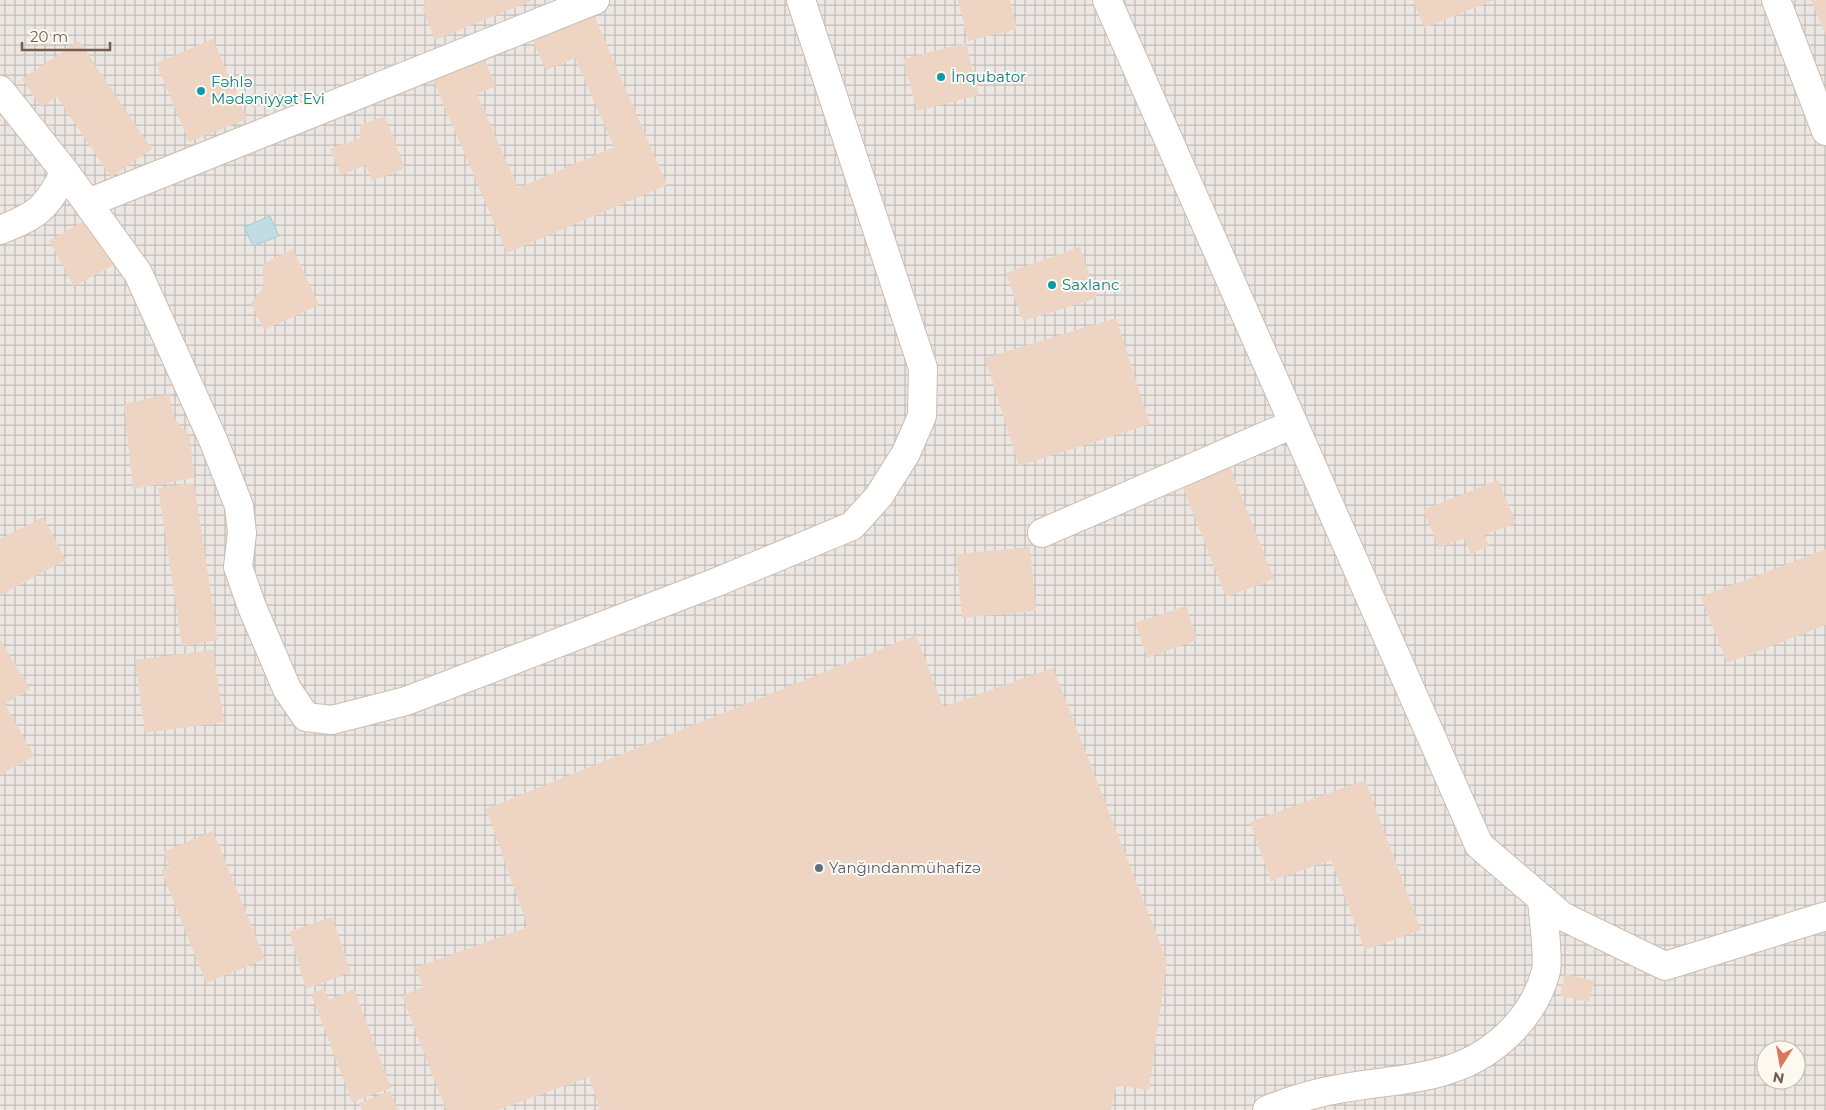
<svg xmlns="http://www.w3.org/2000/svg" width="1826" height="1110" font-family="Montserrat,sans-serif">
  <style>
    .industrial { fill: url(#industrial-grid); fill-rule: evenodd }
    .water { fill: #bfdde3; stroke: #a6ccd4 }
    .building { fill: #eed5c3 }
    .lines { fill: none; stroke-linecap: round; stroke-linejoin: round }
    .minor-casing { stroke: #ccbdb0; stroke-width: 30 }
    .minor { stroke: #fff; stroke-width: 28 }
    .culture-dot { fill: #0f9aa8; stroke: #fef9f0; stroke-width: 2 }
    .service-dot { fill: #5c6f8a; stroke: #fef9f0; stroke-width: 2 }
    .labels { text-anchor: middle; stroke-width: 4; stroke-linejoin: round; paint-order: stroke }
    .culture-label { font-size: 15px; fill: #0d838f; stroke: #fef9f0; text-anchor: start }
    .service-label { font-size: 15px; fill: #4e5e75; stroke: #fef9f0; text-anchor: start }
  </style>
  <defs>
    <pattern id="industrial-grid" width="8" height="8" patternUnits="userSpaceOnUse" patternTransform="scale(1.25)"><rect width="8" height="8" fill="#ece7e2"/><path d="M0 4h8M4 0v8" fill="none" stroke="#c4beba"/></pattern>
  </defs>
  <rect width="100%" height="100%" fill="#fbf5ea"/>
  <!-- industrial -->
  <path class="industrial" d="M0,0H1826V1110H0ZM1766,1050H1796V1080H1766Z"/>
  <!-- water -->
  <path class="water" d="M270,216L279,236L253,246L244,227Z"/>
  <!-- building -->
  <g class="building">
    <path d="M425,0H533L435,40L423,10Z"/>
    <path d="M958,0H1010L1017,29L968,41Z"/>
    <path d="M1413,0H1494L1424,28Z"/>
    <path d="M1811,0H1826V36Z"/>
    <path d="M593,13L667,185L507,253L433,80L484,59L496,86L477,94L518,188L614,147L575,58L546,70L532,39Z"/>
    <path d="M213,39L247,119L189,142L156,63Z"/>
    <path d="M79,41L152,149L111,177L57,97L41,107L22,79Z"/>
    <path d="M966,43L979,95L917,111L903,59Z"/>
    <path d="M385,116L405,168L372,181L366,165L341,175L330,149L360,138V125Z"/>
    <path d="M91,217L118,263L74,286L49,241Z"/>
    <path d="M1080,247L1097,298L1023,321L1006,273Z"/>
    <path d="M293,249L319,305L264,330L251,303L263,288V264Z"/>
    <path d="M1116,318L1150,424L1019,466L985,358Z"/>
    <path d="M169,394L175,420L190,436L194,478L133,489L124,404Z"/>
    <path d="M1230,467L1274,579L1226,597L1182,485Z"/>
    <path d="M1498,480L1516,523L1484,535L1489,546L1471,554L1464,538L1439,548L1423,510Z"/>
    <path d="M194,483L218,640L182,646L158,488Z"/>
    <path d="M43,517L66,560L0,595V539Z"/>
    <path d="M1030,547L1036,611L962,618L956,554Z"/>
    <path d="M1826,549V625L1727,663L1701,597Z"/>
    <path d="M1186,606L1197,640L1147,658L1135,623Z"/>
    <path d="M916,635L943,707L1053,668L1167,961L1149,1090L1116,1085L1111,1110H600L589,1077L498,1110H446L402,996L423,987L415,968L528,927L486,809Z"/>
    <path d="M0,639L30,689L5,704L34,756L0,775Z"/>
    <path d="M213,650L224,722L145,733L135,660Z"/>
    <path d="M1365,780L1421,930L1365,950L1331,860L1271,881L1250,822Z"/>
    <path d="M213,831L265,959L206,983L161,870L170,867L163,852Z"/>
    <path d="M332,917L351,972L306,989L289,932Z"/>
    <path d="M1565,974L1594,981L1589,1002L1560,996Z"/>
    <path d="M324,988L329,1000L354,989L391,1088L352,1102L311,994Z"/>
    <path d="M390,1091L398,1110H362L359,1103Z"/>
  </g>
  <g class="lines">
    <!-- minor casing -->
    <g class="minor-casing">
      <g id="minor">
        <path d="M1107,0L1479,845L1562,916L1665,966L1826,916"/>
        <path d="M1776,0L1826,131"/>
        <path d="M0,90L65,172L138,273L214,442L239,506L242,533L238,567L252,607L287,689L306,717L332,720L406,701L717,582L852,526L879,496L906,453L922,416L923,368L801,0"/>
        <path d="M88,203L595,0"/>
        <path d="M0,230C38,215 46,209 65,172"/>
        <path d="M1042,533L1293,424"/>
        <path d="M1267,1110C1291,1100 1318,1092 1344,1088C1376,1082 1410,1081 1441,1072C1490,1059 1533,1021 1546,971C1549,955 1543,917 1542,899"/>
      </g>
    </g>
    <!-- minor -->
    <use href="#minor" class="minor"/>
  </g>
  <!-- markers -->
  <g class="culture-dot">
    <circle cx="941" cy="77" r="5"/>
    <circle cx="201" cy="91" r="5"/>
    <circle cx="1052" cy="285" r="5"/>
  </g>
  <circle class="service-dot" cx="819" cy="868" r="5"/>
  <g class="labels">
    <!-- culture labels -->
    <g class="culture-label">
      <text x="951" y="82">İnqubator</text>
      <text x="211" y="87">Fəhlə<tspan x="211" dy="17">Mədəniyyət Evi</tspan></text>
      <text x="1062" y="290">Saxlanc</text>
    </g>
    <!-- service labels -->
    <g class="service-label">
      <text x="829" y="873">Yanğındanmühafizə</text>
    </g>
  </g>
  <!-- north arrow -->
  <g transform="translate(1781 1065) rotate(191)"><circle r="24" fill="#fef9f0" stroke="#c7bbb0"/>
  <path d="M0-4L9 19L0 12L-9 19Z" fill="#da7959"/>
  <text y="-8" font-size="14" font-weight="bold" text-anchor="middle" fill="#745d4f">N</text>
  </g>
  <!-- scale -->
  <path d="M22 42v8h88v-8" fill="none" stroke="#745d4f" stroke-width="2.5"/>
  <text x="30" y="42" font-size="15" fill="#745d4f" stroke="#fef9f0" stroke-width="4" paint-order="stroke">20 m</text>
</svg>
